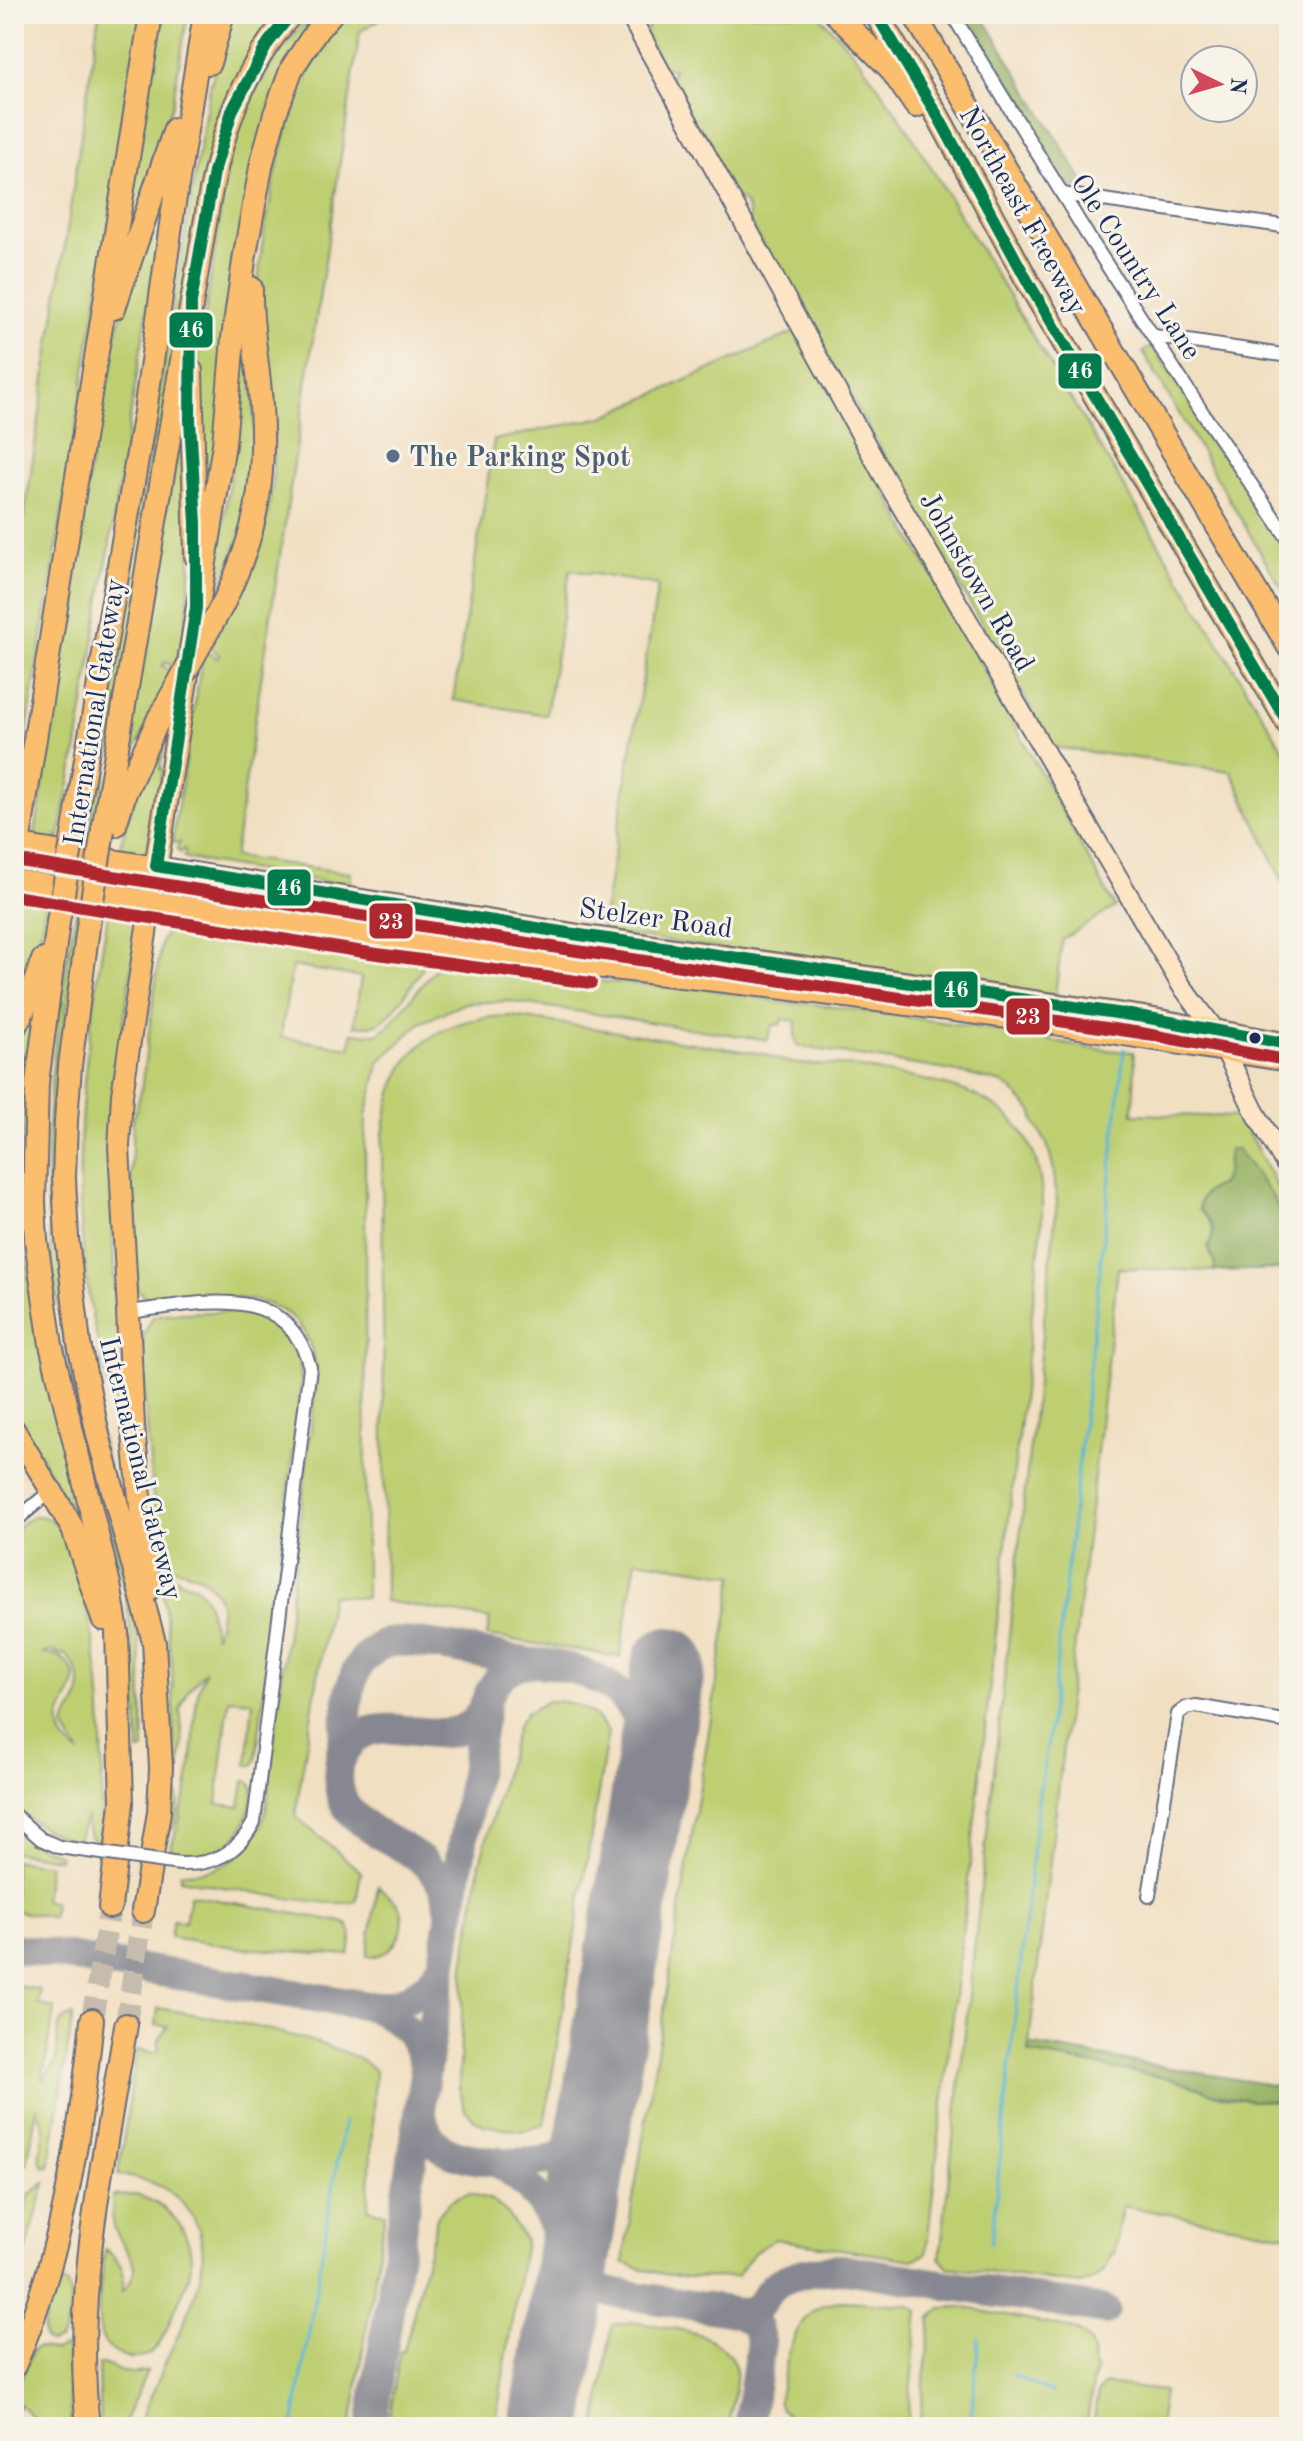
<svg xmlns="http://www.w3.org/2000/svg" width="1303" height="2441" font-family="'Old Standard TT',serif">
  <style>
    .green { fill: #becf72; stroke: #6c7f68; stroke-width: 2; fill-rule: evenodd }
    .forest { fill: #96b264; stroke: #587061; stroke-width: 2 }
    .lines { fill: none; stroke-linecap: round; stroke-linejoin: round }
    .stream { stroke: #59b6d7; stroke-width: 3 }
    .taxiway { stroke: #868790; stroke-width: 30 }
    .runway { stroke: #868790; stroke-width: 74 }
    .motorway-tunnel { stroke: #c6bcad; stroke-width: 22; stroke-dasharray: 22 11; stroke-linecap: butt }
    .minor-casing { stroke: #666d81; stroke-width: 16 }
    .secondary-casing { stroke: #666d81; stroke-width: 22 }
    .primary-casing { stroke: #666d81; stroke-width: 24 }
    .motorway-casing { stroke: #666d81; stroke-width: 26 }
    .minor { stroke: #fff; stroke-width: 12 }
    .secondary { stroke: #fde5c5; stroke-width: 18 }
    .primary { stroke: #fbbd6e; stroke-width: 20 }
    .motorway { stroke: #fbbd6e; stroke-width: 22 }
    .minor-bridge-casing { stroke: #666d81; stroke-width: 16; stroke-linecap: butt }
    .motorway-bridge-casing { stroke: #666d81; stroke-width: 26; stroke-linecap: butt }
    .minor-bridge { stroke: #fff; stroke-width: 12 }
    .motorway-bridge { stroke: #fbbd6e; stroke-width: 22 }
    .bus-1-casing { stroke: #f7f3e8; stroke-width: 18 }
    .bus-2-casing { stroke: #f7f3e8; stroke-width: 18 }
    .bus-1 { stroke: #007b4b; stroke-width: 12 }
    .bus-2 { stroke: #af272f; stroke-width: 12 }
    .service-dot { fill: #5c6f8a; stroke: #f7f3e8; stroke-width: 3 }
    .bus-dot { fill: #1b2f5e; stroke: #f7f3e8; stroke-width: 3 }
    .labels { text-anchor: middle; stroke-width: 6; stroke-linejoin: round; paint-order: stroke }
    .street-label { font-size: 28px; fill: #1b2f5e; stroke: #f7f3e8 }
    .service-label { font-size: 28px; font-weight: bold; fill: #4e5e75; stroke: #f7f3e8; text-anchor: start }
    .line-badge { stroke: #f7f3e8; stroke-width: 3 }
    .badge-label { font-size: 22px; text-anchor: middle; font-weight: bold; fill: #fff }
  </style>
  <rect width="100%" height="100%" fill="#f7f3e8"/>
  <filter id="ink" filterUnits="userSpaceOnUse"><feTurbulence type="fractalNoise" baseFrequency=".0125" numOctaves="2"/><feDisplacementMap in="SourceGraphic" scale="16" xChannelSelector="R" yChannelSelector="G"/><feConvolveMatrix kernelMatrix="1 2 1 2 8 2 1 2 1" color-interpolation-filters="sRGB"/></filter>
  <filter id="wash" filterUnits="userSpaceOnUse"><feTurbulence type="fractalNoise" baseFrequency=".006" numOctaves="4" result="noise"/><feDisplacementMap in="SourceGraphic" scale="32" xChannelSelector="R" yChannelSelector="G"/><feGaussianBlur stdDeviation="1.8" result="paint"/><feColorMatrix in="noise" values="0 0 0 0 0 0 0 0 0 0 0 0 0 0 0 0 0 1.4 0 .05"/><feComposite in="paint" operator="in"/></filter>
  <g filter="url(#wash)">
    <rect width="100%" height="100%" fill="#f1dfc1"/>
    <!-- green -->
    <g class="green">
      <path d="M99,14H143L14,809V587Z"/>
      <path d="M157,14H188L172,105L119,274Z"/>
      <path d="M231,14H282L237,79L93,842L86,841L188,215L210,87Z"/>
      <path d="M311,14H319L279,85L209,530L198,405L197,368L229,155L241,119L255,91L272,62Z"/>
      <path d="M347,14H389L360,31L234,857L351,873L350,886L189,859L183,856L186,852L184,849L180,853L177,848L180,842L174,843L173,836L202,660L206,652L217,658L220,655L209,647C238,595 266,545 272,485C278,422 261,360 259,298C257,266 264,233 270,202C284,129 299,72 347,14Z"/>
      <path d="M635,14H818L859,59L907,128L1289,759V894L1231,771L1053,747L749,221C750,207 745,202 733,195L669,76L673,73V69L662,67L645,33L650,23Z"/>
      <path d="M169,175L76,753L59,837L56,836L59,840L58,844L36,838L35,834L60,675L59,651L106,370L130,284Z"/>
      <path d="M245,325L254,399V499L216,600L222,563L218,562L232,460Z"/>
      <path d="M797,331L1115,907L1062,940L1055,996L601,932L658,585L570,570L546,715L453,700L494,440L603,417Z"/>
      <path d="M1153,346L1239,478L1289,548V601L1143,352Z"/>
      <path d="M184,403C187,477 196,552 186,626C184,641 183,655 176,668L165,662L162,666L174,673L123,773Z"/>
      <path d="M167,724L160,769L163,770L148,854L142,857L118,853L133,801Z"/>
      <path d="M24,895L47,898L39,942L14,1009V926L18,898Z"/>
      <path d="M109,909L136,912L139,915L116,1079L110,1103L109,1175L111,1180L114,1274L129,1462L127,1463C112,1404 96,1345 87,1285C69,1158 87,1033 109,909Z"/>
      <path d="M76,911L82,912L62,1037L57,1086L54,1188L136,1621L141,1667L144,1750L139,1751C136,1694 134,1637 123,1582C103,1482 69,1386 55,1285C37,1159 53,1035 76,911Z"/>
      <path d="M182,923L419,960L423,968C413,982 393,1016 379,1023C371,1027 362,1026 354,1026L361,977L292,966L281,1037L350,1048L352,1033L377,1034L389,1025L436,968L446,964L523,976L709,989L791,1004L800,1002L1025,1034C1060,1045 1096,1050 1133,1052L1135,1063L1133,1114L1240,1117L1289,1209V1230L1271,1194L1226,1172L1221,1184C1208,1189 1200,1194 1199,1210L1212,1222L1214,1235L1208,1248L1215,1263L1214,1271L1118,1268L1028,2053L1172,2079L1224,2097L1289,2103V2235L1122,2206L1114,2254H1111C1107,2273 1098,2280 1080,2284L948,2267L940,2258L1057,1202L1053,1166L1047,1144L1035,1123L1033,1112L1010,1088L1002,1083L953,1071L797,1046L795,1035L796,1021L783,1019L781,1024L773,1025L767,1040L509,1001L465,1003L420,1023L380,1061L366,1116L365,1147L366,1598L331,1595L295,1816L361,1872L356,1901C339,1911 209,1884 180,1879L181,1873C225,1873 253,1854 266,1810L316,1384C315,1280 228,1298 155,1301L146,1298L137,1288L131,1174L133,1120L141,1091L161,943C165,931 170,927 182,923Z"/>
      <path d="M34,1006C22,1105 18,1203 32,1303C41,1375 65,1445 83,1515L80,1519L77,1518L14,1412V1043Z"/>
      <path d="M512,1016L764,1054C794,1067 805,1064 836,1065C856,1066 877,1071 897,1075C996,1090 1051,1122 1041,1233L926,2254L913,2260L774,2239L754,2253L737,2276C698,2280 660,2277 623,2262L734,1575L636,1560L620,1657L487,1636L490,1619L385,1601L382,1146C389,1061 423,1017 512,1016Z"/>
      <path d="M235,1311C277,1314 302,1342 301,1384L256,1760L253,1765H247L253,1701L229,1699L217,1804L240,1807L244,1781H248L254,1788C251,1821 232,1857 194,1857C187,1858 178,1853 170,1850C180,1819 189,1789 192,1757C196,1726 192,1699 206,1670L188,1691L180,1710L183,1744L176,1784L179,1809L173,1828L168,1832L174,1742L172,1666L158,1554L144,1390V1334L153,1317L162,1314ZM168,1568C189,1569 214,1579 220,1603C222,1613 217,1627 215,1637C211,1622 211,1600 198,1589C186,1578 180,1587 168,1568Z"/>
      <path d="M35,1516C61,1514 69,1548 76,1569C104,1656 106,1750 99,1842L90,1837L86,1818L78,1840C49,1836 37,1824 14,1807V1533L22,1523ZM50,1651L66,1655C79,1668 85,1687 76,1704C71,1713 66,1717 64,1727L80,1754C74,1748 65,1743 62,1735C48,1705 99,1685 59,1656L42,1654Z"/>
      <path d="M548,1701C574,1700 594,1710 608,1732L544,2125L522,2131L484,2125L476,2121L465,2110L459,2087L464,1966L476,1890L480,1863L517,1727L526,1713Z"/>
      <path d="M14,1829L41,1847L60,1855L59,1859L14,1852Z"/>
      <path d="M14,1860L49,1865L44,1900L54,1902L52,1917L14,1911Z"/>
      <path d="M378,1886C384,1892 393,1898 398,1905C412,1926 392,1960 367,1956Z"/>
      <path d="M190,1895L342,1922L348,1925L352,1935L349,1955L240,1948L170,1937L173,1920L185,1922Z"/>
      <path d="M14,1985L40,1990L38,2005L55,2008L42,2081C47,2074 53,2068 56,2059C61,2041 49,2022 73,2015L49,2167L43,2166C35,2153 44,2147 44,2134C45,2125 40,2116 37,2108L27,2164L14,2161Z"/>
      <path d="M158,2008C201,2015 351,2041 375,2071L368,2209L385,2213L351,2427H137C149,2401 160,2375 172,2348C196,2297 228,2235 170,2192C156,2181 135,2179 118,2174L137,2050L158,2053L159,2040L168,2026L156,2025Z"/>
      <path d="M45,2183L14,2295V2239L23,2225L25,2204L30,2194Z"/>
      <path d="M470,2193L491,2200L505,2211L525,2240L495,2427H388L400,2351H404L437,2218C445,2205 454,2196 470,2193Z"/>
      <path d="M136,2195C171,2205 196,2234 190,2272C187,2285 180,2299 174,2311C168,2325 163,2344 150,2353C133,2365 106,2354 101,2334C95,2311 102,2273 105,2249C121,2262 128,2272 121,2292C149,2267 125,2253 115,2229C111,2219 112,2206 113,2196Z"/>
      <path d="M61,2283L66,2284C75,2298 69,2327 60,2340L50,2343L44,2339C41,2321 50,2297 61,2283Z"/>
      <path d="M842,2301L909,2305L918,2311L907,2427C877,2427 785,2438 778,2400C789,2360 790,2304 842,2301Z"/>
      <path d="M961,2307L1073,2329C1091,2337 1095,2349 1093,2367H1096L1086,2427H919L931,2318L941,2308Z"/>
      <path d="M630,2322C665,2327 728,2329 736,2371C738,2384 730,2413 728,2427H596L612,2325Z"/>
      <path d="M37,2347L54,2351L64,2347L67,2351L71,2427H41L20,2404L14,2416V2397L33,2350Z"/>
      <path d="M98,2364C117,2365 124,2378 147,2371L122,2427H100Z"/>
      <path d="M1105,2384L1164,2391L1159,2427H1093L1098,2393Z"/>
    </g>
    <!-- forest -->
    <g class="forest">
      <path d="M961,14H981L1083,181V185L1077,188L1064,183Z"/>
      <path d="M1229,1149H1237L1271,1194L1289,1230V1269L1214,1271L1215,1263L1208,1247C1217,1229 1213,1223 1199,1209C1200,1194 1208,1189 1222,1184L1226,1172Z"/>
      <path d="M1029,2044L1289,2088V2103L1224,2097L1172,2079L1028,2053Z"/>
    </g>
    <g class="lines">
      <!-- stream -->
      <g class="stream">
        <path d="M991,2243L1038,1800L1049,1734L1124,1049"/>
        <path d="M1013,2375L1052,2392"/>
        <path d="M971,2423L997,2427"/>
        <path d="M293,2427L344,2122"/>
        <path d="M970,2427L979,2338"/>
      </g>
      <!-- taxiway -->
      <g class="taxiway">
        <path d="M340,1763C369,1685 453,1775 485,1703"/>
        <path d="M450,1911C440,1844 380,1850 347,1807C331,1785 341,1755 345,1731C348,1710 348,1684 359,1666C365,1656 376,1647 387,1643C410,1637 502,1658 531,1663"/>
        <path d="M14,1948L368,2006C399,2016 419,2037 425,2069"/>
        <path d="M368,2006C399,2007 427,1993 442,1965"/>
        <path d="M421,2106C422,2122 428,2139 442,2148C466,2163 538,2169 563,2154C580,2145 589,2129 597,2112"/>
        <path d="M495,2162C543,2185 555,2234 579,2278L584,2284L594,2289"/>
        <path d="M561,2255L564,2313"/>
        <path d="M604,2291L740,2313C766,2309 760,2295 778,2283C796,2272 825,2269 846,2269L1105,2310"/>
        <path d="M740,2313L756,2325L761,2342L748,2427"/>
        <path d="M371,2427L434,2016L486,1701C491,1687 498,1675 512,1668C542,1653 604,1675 625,1700C643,1722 647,1746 651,1774"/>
      </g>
      <!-- runway -->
      <path class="runway" d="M546,2427L669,1664"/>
    </g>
  </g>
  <g filter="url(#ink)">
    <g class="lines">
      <!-- motorway-tunnel -->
      <g class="motorway-tunnel">
        <path d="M92,2020L110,1907"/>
        <path d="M126,2025L143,1911"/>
      </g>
      <!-- minor casing -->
      <g class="minor-casing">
        <g id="minor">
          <path d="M952,14L1088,236L1206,418L1289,540"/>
          <path d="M1062,194L1289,227"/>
          <path d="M1154,336L1289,356"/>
          <path d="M128,1312C196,1305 286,1277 310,1367L254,1822C238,1853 214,1865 180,1864"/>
          <path d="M14,1522L51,1491"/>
          <path d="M14,1815L41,1839L59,1847"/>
          <path d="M1149,1896L1178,1714L1186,1708L1196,1706L1289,1722"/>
        </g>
      </g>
      <!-- secondary casing -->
      <g class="secondary-casing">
        <path id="secondary" d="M629,14L883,475L1181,985L1215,1030L1254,1110L1289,1170"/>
      </g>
      <!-- primary casing -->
      <g class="primary-casing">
        <g id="primary">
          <path d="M14,844L580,935L1144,1017L1289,1044"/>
          <path d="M14,880L490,955L785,989L1054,1024L1289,1061"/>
          <path d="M128,1312L119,1147L122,1095L156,866"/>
          <path d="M14,1429L51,1491"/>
        </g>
      </g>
      <!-- motorway casing -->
      <g class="motorway-casing">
        <g id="motorway">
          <path d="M836,14L890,68L916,106"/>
          <path d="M876,14L939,118L1028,282L1289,725"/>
          <path d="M914,14L1289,647"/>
          <path d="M209,63L223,14"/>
          <path d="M114,308L175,129"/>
          <path d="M191,371L196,556"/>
          <path d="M223,604C256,535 266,483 261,406C259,367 250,328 251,288"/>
          <path d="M75,824L145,412L173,210L205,14"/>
          <path d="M115,825L125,793L159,718"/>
          <path d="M103,830L208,206C222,131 241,72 291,14"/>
          <path d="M18,845L151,14"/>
          <path d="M156,866L224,444L233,338L245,254L262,162L275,114L292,68L317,30L331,14"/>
          <path d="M58,922L37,1083L34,1202L36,1240L51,1345L109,1584L117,1632L122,1803L110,1907"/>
          <path d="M88,927L70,1066L66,1121L64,1178L67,1238L79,1344L98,1435L154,1642L161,1768L159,1812L143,1911"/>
          <path d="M14,1028L29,999L43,960"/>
          <path d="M128,1312L133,1426L149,1589"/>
          <path d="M51,1491L73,1529L103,1619"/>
          <path d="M14,2366C62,2257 80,2138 92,2020"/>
          <path d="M88,2427C73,2291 104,2158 126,2025"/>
        </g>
      </g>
      <!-- minor -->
      <use href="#minor" class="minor"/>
      <!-- secondary -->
      <use href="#secondary" class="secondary"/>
      <!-- primary -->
      <use href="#primary" class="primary"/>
      <!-- motorway -->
      <use href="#motorway" class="motorway"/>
      <!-- minor-bridge casing -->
      <g class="minor-bridge-casing">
        <path id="minor-bridge" d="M59,1847L180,1864"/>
      </g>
      <!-- motorway-bridge casing -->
      <g class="motorway-bridge-casing">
        <g id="motorway-bridge">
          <path d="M159,718L223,604"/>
          <path d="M58,922L75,824"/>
          <path d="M88,927L103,830"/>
        </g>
      </g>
      <!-- minor-bridge -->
      <use href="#minor-bridge" class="minor-bridge"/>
      <!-- motorway-bridge -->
      <use href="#motorway-bridge" class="motorway-bridge"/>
      <!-- bus-1 casing -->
      <g class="bus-1-casing">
        <g id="bus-1">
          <path d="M291,14L268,43L232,111L214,172L191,302L190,420L196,523V608L156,866L580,935L1144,1017L1289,1044"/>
          <path d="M876,14L939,118L1028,282L1289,725"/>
        </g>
      </g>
      <!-- bus-2 casing -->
      <g class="bus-2-casing">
        <g id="bus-2">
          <path d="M14,860L577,951L1141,1033L1286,1060"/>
          <path d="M14,896L370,953L591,983"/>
        </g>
      </g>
      <!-- bus-1 -->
      <use href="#bus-1" class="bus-1"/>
      <!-- bus-2 -->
      <use href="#bus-2" class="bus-2"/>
    </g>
  </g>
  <!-- markers -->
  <circle class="service-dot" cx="393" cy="456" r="8"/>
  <circle class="bus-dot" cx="1255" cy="1038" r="7"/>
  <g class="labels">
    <!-- street labels -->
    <g class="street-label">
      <text transform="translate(1024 210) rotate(61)" y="10">Northeast Freeway</text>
      <text transform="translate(1137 266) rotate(57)" y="10">Ole Country Lane</text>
      <text transform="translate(978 581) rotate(60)" y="10">Johnstown Road</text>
      <text transform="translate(93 712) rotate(-81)" y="10">International Gateway</text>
      <text transform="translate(656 917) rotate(8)" y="10">Stelzer Road</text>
      <text transform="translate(142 1468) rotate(76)" y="10">International Gateway</text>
    </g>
    <!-- service labels -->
    <g class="service-label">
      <text x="409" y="466">The Parking Spot</text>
    </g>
  </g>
  <g class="line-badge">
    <rect x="168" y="311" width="46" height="38" rx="8" fill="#007b4b"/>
    <rect x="1057" y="352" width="46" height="38" rx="8" fill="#007b4b"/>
    <rect x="266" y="868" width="46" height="39" rx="8" fill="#007b4b"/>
    <rect x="368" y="902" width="46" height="38" rx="8" fill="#af272f"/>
    <rect x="933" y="970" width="46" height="39" rx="8" fill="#007b4b"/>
    <rect x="1005" y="997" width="46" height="39" rx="8" fill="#af272f"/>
  </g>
  <g class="badge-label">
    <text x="191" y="337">46</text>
    <text x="1080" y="378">46</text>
    <text x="289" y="895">46</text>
    <text x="391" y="929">23</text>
    <text x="956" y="997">46</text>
    <text x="1028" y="1024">23</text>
  </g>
  <!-- margin -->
  <rect width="1303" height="2441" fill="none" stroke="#f7f3e8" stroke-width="48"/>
  <!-- north arrow -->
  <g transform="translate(1219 84) rotate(95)"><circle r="38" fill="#f7f3e8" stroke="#9fa5b1" stroke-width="2"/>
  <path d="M0-6L14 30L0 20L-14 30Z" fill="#d1495b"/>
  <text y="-12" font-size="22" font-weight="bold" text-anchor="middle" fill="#1b2f5e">N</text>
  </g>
</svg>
